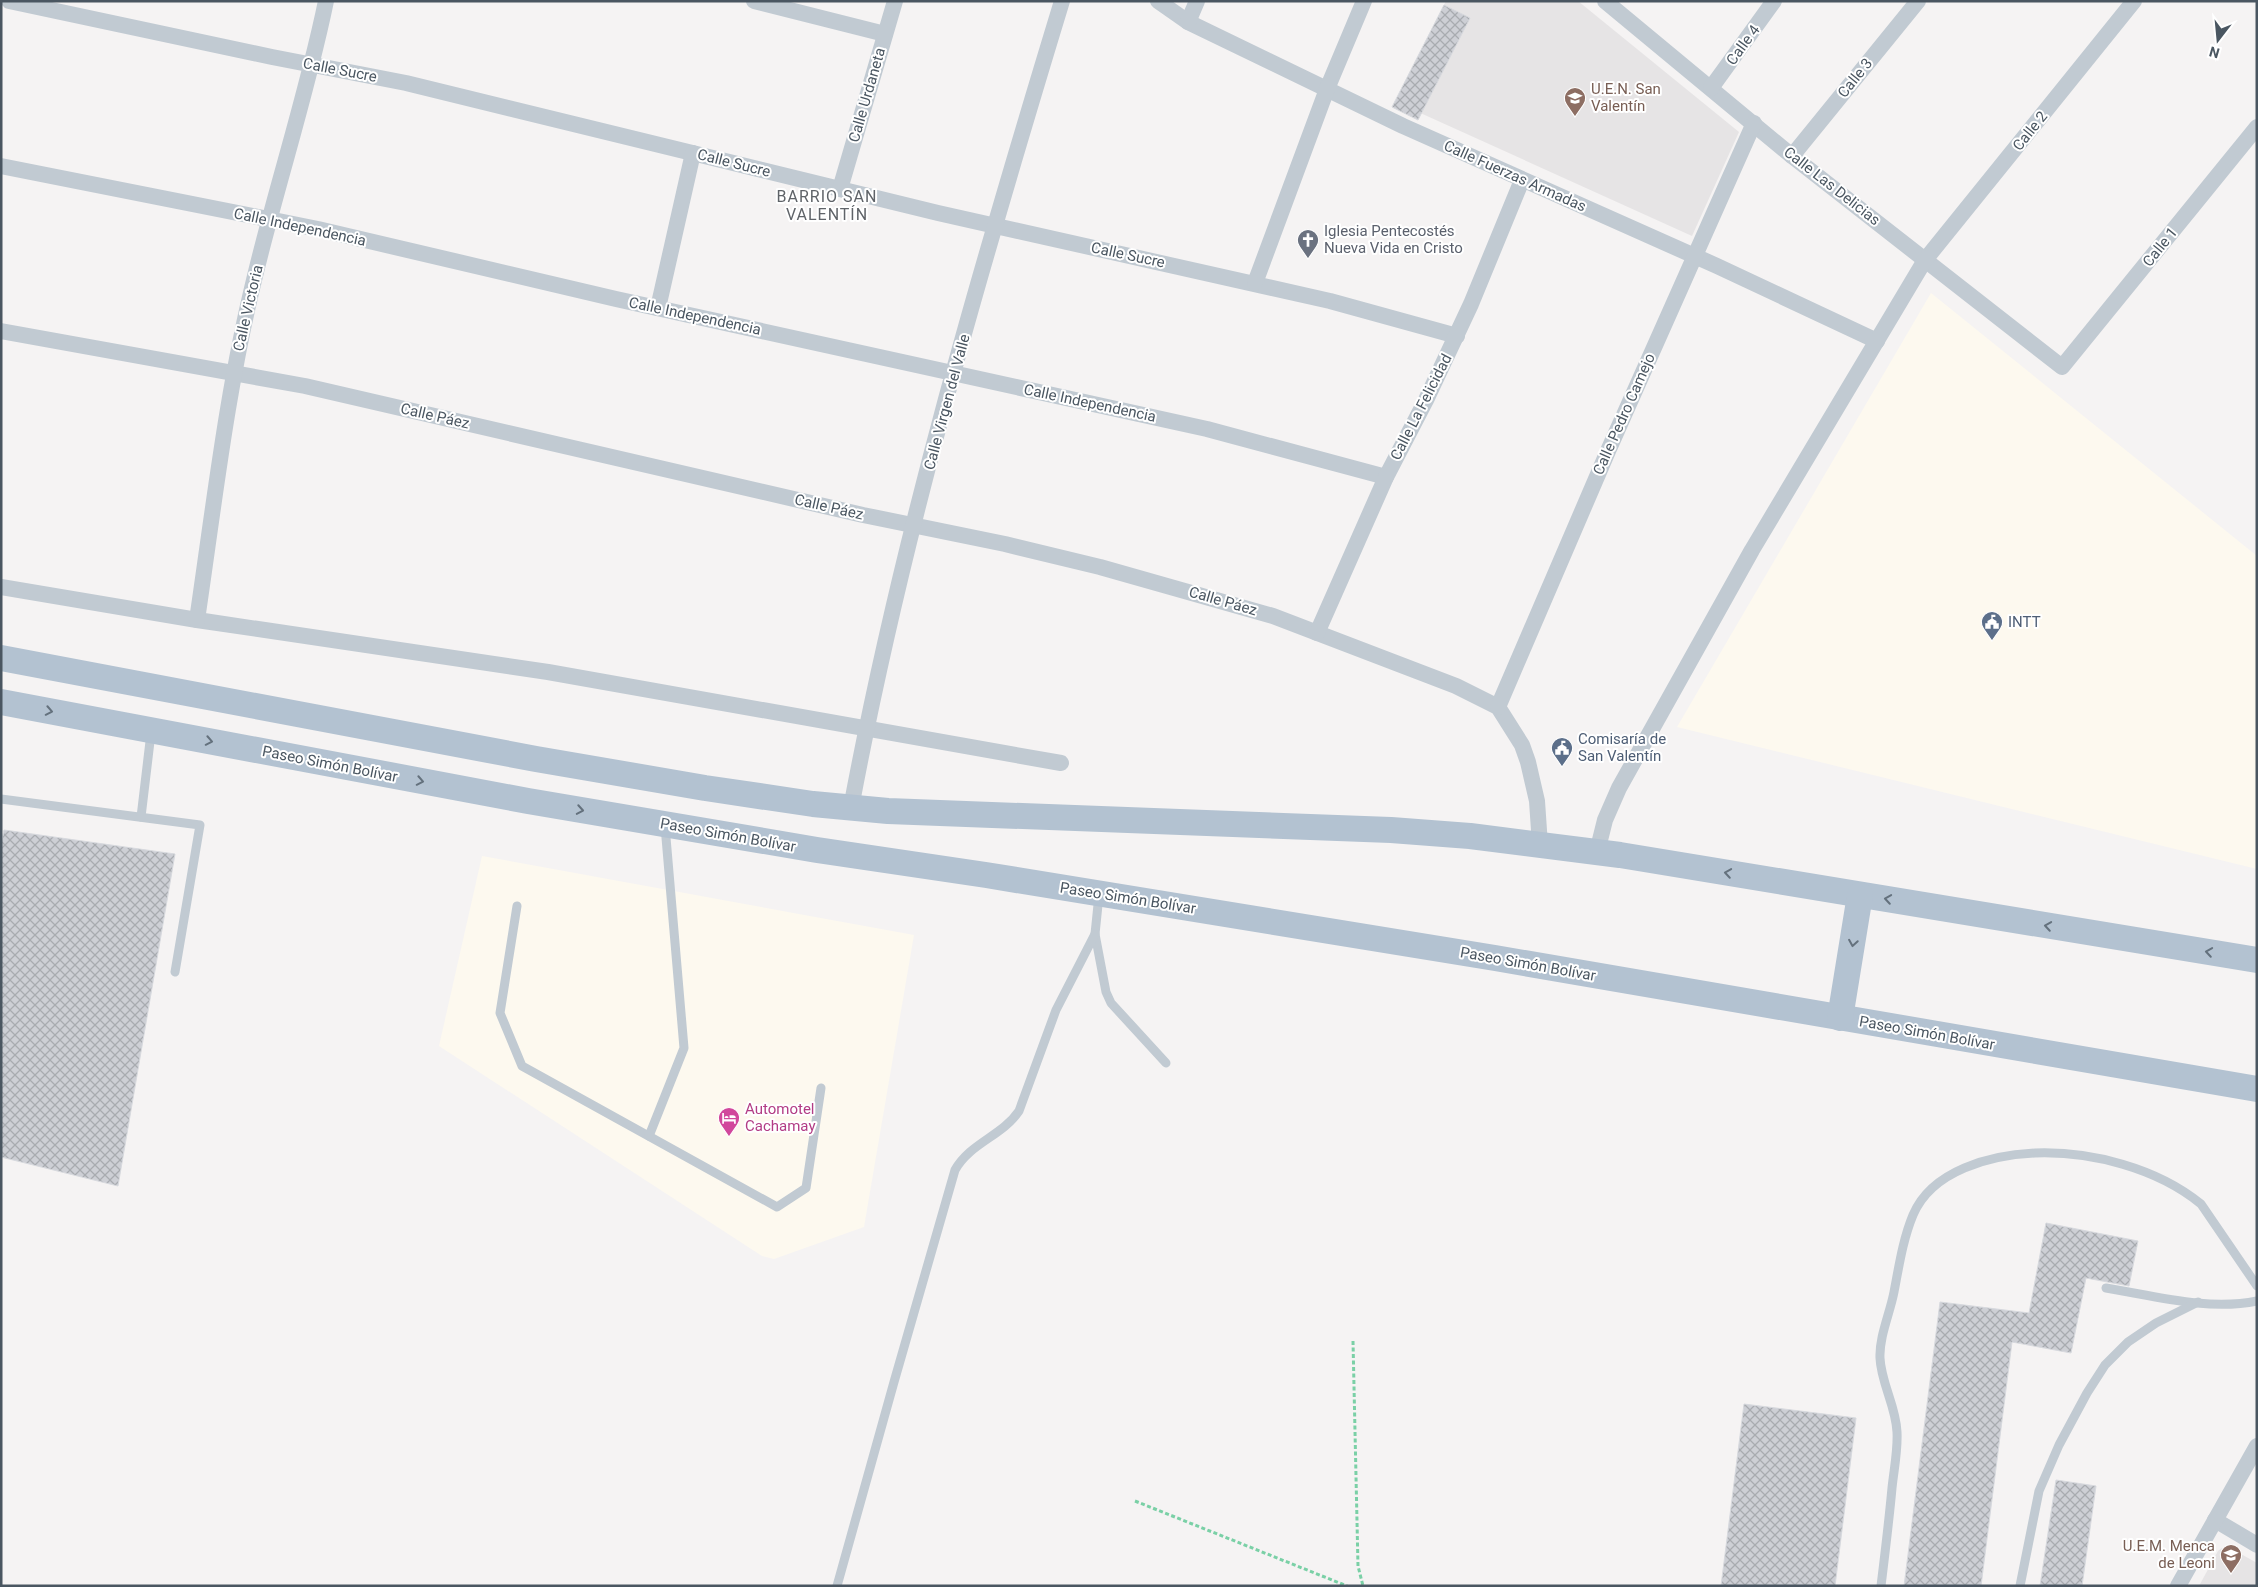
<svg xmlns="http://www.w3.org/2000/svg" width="2258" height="1587" font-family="Roboto,sans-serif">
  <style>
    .commercial { fill: #fdf9ef }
    .education { fill: #e6e4e5 }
    .building { fill: url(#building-cross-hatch); stroke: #d7d9de }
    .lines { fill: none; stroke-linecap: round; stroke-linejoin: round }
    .path { stroke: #7ad0a6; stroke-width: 3; stroke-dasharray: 4 2.5; stroke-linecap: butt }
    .lane { stroke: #c1cad2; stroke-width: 9 }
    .street { stroke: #c1cad2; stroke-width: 16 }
    .primary { stroke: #b3c2d1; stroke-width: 26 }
    .oneway { stroke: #64717d }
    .labels { text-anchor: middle; stroke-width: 4; stroke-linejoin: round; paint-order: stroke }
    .street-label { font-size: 15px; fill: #4a5661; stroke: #fff }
    .education-label { font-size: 15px; fill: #785e54; stroke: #fff; text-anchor: start }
    .worship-label { font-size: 15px; fill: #5b616d; stroke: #fff; text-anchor: start }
    .service-label { font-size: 15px; fill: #4e5e75; stroke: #fff; text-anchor: start }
    .hotel-label { font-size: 15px; fill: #b23c85; stroke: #fff; text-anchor: start }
    .neighbourhood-label { font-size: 16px; letter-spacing: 1px; fill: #5f6368; stroke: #fff }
  </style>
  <defs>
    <pattern id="building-cross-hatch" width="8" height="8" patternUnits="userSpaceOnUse" patternTransform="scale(1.25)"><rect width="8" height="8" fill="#cdcfd5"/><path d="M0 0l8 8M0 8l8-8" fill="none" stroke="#a8abb0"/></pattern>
  </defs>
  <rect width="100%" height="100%" fill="#f5f3f3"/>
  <!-- commercial -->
  <g class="commercial">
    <path d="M1931,293L2257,556V869L1677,727Z"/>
    <path d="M482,856L914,935L864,1227L774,1259L762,1256L439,1046Z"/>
  </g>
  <!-- education -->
  <g class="education">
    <path d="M1446,1H1578L1739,132L1692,236L1396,102Z"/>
    <path d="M2222,1548L2232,1549L2257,1563V1586H2199L2218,1551Z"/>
  </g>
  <!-- building -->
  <g class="building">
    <path d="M1444,5L1470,18L1418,120L1392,107Z"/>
    <path d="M4,830L175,854L118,1186L1,1157V845Z"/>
    <path d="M2046,1223L2138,1241L2129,1286L2086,1278L2071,1353L2012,1342L1981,1586H1904L1940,1302L2029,1313Z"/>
    <path d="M1744,1404L1856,1418L1835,1586H1721Z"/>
    <path d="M2056,1480L2096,1486L2082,1586H2040Z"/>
  </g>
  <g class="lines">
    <!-- path -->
    <g class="path">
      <path d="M1353,1341L1358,1566L1363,1586"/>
      <path d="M1135,1501L1347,1586"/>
    </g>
    <!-- lane -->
    <g class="lane">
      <path d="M1,799L200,825L175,972"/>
      <path d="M141,817L151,733"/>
      <path d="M1099,895L1095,934L1106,992L1111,1003L1166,1063"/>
      <path d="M517,906L500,1013L522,1066L777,1207L806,1188L821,1088"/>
      <path d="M649,1136L684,1048L665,826"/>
      <path d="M2106,1288C2155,1296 2208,1311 2257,1301"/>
      <path d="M837,1586L894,1382L955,1170C970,1143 1002,1136 1019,1111L1056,1010L1095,934"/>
      <path d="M1881,1586C1885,1553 1889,1521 1892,1488C1894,1469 1898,1450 1897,1432C1896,1406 1881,1383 1880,1358C1879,1337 1890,1313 1894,1292C1899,1266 1903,1239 1913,1215C1932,1170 1991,1155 2035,1153C2091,1151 2157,1168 2201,1204L2257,1286"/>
      <path d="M2020,1586L2039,1491L2059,1445L2087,1393L2105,1365L2128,1342L2156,1323L2198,1302"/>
    </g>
    <!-- street -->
    <g class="street">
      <path d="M9,1L272,57L406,83L938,213L1330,301L1457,336"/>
      <path d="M754,1L885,34"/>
      <path d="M1158,1L1188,22L1403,126L1717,266L1877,341"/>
      <path d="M1605,1L1792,156L2062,367L2257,127"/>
      <path d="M1188,22L1197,1"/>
      <path d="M1711,88L1774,1"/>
      <path d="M1792,156L1918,1"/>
      <path d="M1,166L318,229L616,299L1207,429L1386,477"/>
      <path d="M840,189L895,1"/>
      <path d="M1255,283L1327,89L1364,1"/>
      <path d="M658,308L693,153"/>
      <path d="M1,331L305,386L863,515L1005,544L1100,567L1273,616L1456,686L1498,707L1522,745L1528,762L1537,801L1540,845"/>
      <path d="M1,587L197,620L548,672L1061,763"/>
      <path d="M197,620C214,505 227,389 255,276C277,184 307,94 326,1"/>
      <path d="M1317,633L1386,477L1426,400L1471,304L1522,180"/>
      <path d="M1498,707L1608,451L1754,123"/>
      <path d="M851,808C902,535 981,267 1062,1"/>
      <path d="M1597,852L1605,820L1619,788L1752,550L1925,260L2134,1"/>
      <path d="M2215,1520L2257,1545"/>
      <path d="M2178,1586L2257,1446"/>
    </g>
    <!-- primary -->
    <g class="primary">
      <path d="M1,658L536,759L705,788L813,804L888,811L1391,830L1470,836L1620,855L2257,960"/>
      <path d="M1,702L528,801L817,850L986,875L1495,958L2257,1089"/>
      <path d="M1840,1018L1860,895"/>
    </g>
  </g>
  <!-- one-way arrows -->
  <defs><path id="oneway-chevron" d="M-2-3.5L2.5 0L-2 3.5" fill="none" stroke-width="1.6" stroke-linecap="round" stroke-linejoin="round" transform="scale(1.25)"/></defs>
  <g class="oneway">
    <use href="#oneway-chevron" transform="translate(49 711) rotate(11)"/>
    <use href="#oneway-chevron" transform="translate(209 741) rotate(11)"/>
    <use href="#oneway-chevron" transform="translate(420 781) rotate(11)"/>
    <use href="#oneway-chevron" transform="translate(580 810) rotate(10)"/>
    <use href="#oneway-chevron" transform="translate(1728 873) rotate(-171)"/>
    <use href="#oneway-chevron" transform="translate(1888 899) rotate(-171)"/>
    <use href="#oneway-chevron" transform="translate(2048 926) rotate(-171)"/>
    <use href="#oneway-chevron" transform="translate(1853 943) rotate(99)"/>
    <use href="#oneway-chevron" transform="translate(2209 952) rotate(-171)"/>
  </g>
  <!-- icons -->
  <defs>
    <g id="school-pin" transform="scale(1.125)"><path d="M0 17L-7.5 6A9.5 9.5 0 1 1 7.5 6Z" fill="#8d6e63" stroke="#fff"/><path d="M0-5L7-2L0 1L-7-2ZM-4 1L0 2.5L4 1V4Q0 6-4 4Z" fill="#fff"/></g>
    <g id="church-pin" transform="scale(1.125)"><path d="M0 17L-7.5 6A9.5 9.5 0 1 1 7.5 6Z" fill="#6b7280" stroke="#fff"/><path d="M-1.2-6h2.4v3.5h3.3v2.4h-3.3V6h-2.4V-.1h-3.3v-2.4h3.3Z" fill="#fff"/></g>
    <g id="civic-pin" transform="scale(1.125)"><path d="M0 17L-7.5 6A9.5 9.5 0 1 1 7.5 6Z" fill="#5c6f8a" stroke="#fff"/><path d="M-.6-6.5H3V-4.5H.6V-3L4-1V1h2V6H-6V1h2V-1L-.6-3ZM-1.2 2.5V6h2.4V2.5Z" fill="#fff"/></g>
    <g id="hotel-pin" transform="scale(1.125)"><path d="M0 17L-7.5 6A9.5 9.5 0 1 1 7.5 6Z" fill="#d1479c" stroke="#fff"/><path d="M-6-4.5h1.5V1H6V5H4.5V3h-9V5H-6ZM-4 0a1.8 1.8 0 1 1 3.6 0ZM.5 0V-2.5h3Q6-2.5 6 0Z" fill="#fff"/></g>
  </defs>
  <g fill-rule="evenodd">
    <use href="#school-pin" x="1575" y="98"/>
    <use href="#church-pin" x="1308" y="240"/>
    <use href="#civic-pin" x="1992" y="622"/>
    <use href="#civic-pin" x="1562" y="748"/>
    <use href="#hotel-pin" x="729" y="1118"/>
    <use href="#school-pin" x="2231" y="1555"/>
  </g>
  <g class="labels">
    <!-- street labels -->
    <g class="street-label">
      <text transform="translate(1743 45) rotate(-54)" y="5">Calle 4</text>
      <text transform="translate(340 70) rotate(11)" y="5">Calle Sucre</text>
      <text transform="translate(1855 78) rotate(-51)" y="5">Calle 3</text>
      <text transform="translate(867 95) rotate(-74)" y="5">Calle Urdaneta</text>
      <text transform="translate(2030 131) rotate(-51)" y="5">Calle 2</text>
      <text transform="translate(734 163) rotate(14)" y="5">Calle Sucre</text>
      <text transform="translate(1515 176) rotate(24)" y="5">Calle Fuerzas Armadas</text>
      <text transform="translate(1832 186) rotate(38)" y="5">Calle Las Delicias</text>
      <text transform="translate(300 227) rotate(12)" y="5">Calle Independencia</text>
      <text transform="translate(2160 247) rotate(-51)" y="5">Calle 1</text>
      <text transform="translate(1128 255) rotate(12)" y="5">Calle Sucre</text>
      <text transform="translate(248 308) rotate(-77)" y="5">Calle Victoria</text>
      <text transform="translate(695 316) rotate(12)" y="5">Calle Independencia</text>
      <text transform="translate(947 402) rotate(-75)" y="5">Calle Virgen del Valle</text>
      <text transform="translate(1090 403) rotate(12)" y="5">Calle Independencia</text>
      <text transform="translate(1421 407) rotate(-63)" y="5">Calle La Felicidad</text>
      <text transform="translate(1624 414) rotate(-66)" y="5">Calle Pedro Camejo</text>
      <text transform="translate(435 416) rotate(13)" y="5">Calle Páez</text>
      <text transform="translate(829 507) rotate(13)" y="5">Calle Páez</text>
      <text transform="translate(1223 601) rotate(16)" y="5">Calle Páez</text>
      <text transform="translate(330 764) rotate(11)" y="5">Paseo Simón Bolívar</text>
      <text transform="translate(728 835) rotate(10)" y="5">Paseo Simón Bolívar</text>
      <text transform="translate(1128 898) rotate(9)" y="5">Paseo Simón Bolívar</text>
      <text transform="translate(1528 964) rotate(10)" y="5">Paseo Simón Bolívar</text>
      <text transform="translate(1927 1033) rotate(10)" y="5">Paseo Simón Bolívar</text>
    </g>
    <!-- education labels -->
    <g class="education-label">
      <text x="1591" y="94">U.E.N. San<tspan x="1591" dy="17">Valentín</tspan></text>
      <text x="2215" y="1551" text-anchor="end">U.E.M. Menca<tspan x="2215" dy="17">de Leoni</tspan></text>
    </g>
    <!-- worship labels -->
    <g class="worship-label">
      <text x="1324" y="236">Iglesia Pentecostés<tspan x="1324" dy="17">Nueva Vida en Cristo</tspan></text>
    </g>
    <!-- service labels -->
    <g class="service-label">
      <text x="2008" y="627">INTT</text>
      <text x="1578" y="744">Comisaría de<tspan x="1578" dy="17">San Valentín</tspan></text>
    </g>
    <!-- hotel labels -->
    <g class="hotel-label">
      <text x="745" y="1114">Automotel<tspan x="745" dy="17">Cachamay</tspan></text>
    </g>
    <!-- neighbourhood labels -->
    <g class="neighbourhood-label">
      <text x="827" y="202">BARRIO SAN<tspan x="827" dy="18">VALENTÍN</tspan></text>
    </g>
  </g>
  <!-- border -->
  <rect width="2258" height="1587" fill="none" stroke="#4a5661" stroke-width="5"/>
  <!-- north arrow -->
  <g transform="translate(2218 40) rotate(196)" stroke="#ffffff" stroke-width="4" paint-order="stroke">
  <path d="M0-4L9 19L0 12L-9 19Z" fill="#4a5661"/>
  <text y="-8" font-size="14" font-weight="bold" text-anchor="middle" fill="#4a5661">N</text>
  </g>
</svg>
